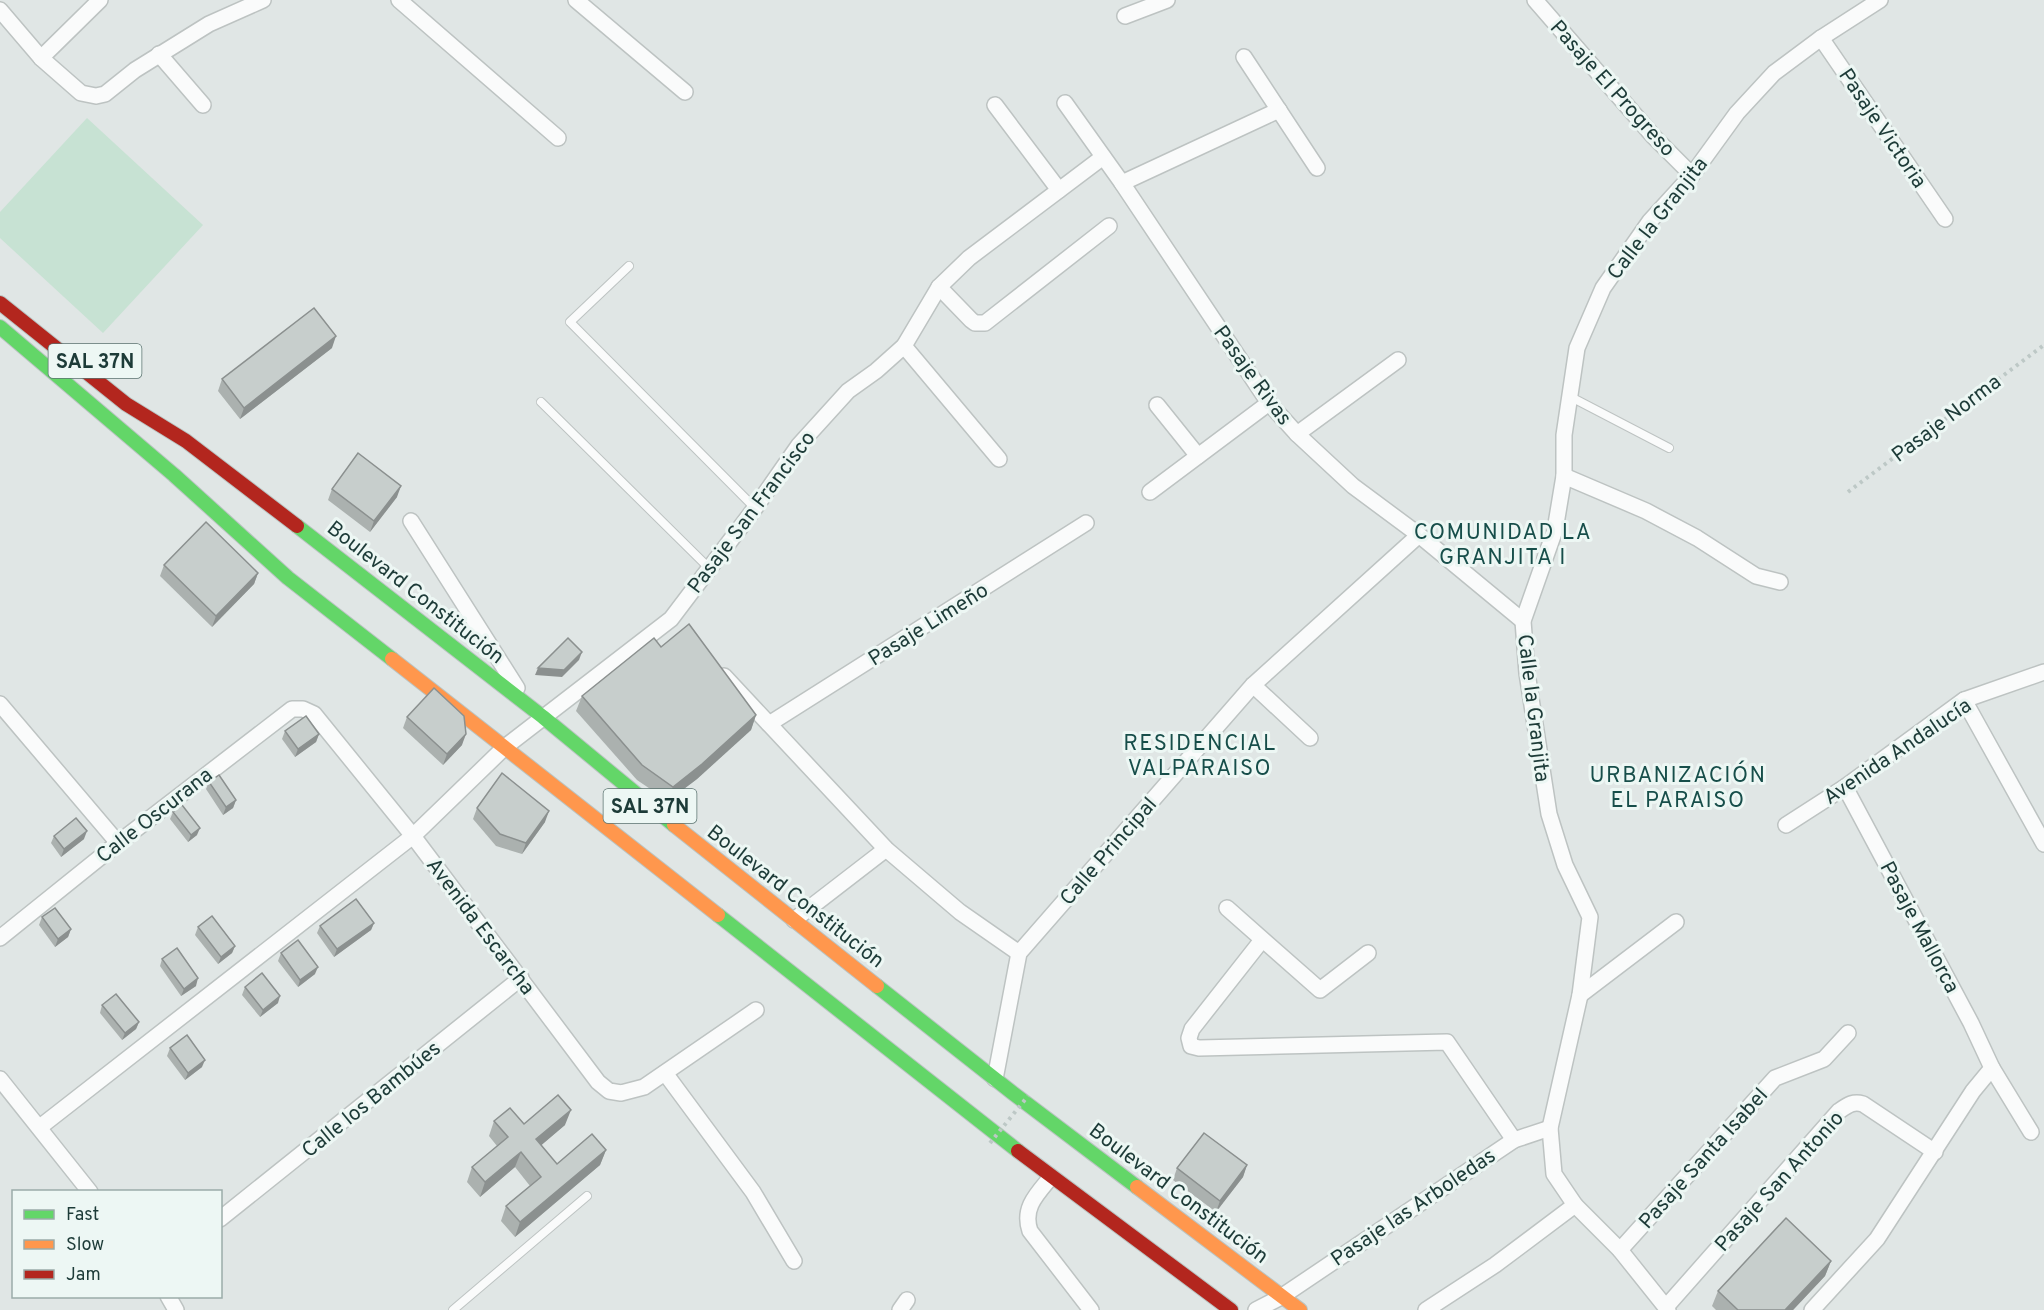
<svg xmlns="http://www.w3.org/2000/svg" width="2044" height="1310" font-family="Overpass,sans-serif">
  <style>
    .pitch { fill: #c7e2d3 }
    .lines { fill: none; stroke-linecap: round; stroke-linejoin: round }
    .lane-casing { stroke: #bdc3c2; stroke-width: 10 }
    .street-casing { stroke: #bdc3c2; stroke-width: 18 }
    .fast-casing { stroke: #bac4c2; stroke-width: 16 }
    .slow-casing { stroke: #bac4c2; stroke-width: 16 }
    .jam-casing { stroke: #bac4c2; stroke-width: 16 }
    .path { stroke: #bdc8c6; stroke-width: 4; stroke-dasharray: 3 4.5; stroke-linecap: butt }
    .lane { stroke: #fafbfb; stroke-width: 8 }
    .street { stroke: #fafbfb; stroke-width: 15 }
    .fast { stroke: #63d668; stroke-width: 14 }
    .slow { stroke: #ff974d; stroke-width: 14 }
    .jam { stroke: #b3261e; stroke-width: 14 }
    .path-bridge { stroke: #bdc8c6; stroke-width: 4; stroke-dasharray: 3 4.5; stroke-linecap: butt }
    .wall { fill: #abb1af }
    .shaded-wall { fill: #8b908f }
    .building { fill: #c7cecc; stroke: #8b908f; stroke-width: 1.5 }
    .labels { text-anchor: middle; stroke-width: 6; stroke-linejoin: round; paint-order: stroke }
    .shield { fill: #edf7f4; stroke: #5b7370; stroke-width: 1.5 }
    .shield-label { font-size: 20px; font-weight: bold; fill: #1d3b38 }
    .street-label { font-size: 21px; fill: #1d3b38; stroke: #edf7f4 }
    .neighbourhood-label { font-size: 22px; letter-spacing: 1.5px; fill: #174e4a; stroke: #edf7f4 }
  </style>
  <rect width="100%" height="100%" fill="#e0e6e5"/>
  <!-- pitch -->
  <path class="pitch" d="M87,118L203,225L103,333L0,238V212Z"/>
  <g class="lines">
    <!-- lane casing -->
    <g class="lane-casing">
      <g id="lane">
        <path d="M629,266L570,322L755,508"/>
        <path d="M1569,396L1669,448"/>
        <path d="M541,402L709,568"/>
        <path d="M453,1310L587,1196"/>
      </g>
    </g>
    <!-- street casing -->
    <g class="street-casing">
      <g id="street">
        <path d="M399,0L558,138"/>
        <path d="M576,0L685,92"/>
        <path d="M1535,0L1654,137L1692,175"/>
        <path d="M0,10L41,58L81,93L96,96L105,94L135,70L209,24L263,0"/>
        <path d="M1125,16L1167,0"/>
        <path d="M1821,38L1945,219"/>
        <path d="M159,54L203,105"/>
        <path d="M1244,57L1317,168"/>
        <path d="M41,58L100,0"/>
        <path d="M1065,103L1122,183L1269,403L1297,434L1353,486L1419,535L1523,621"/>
        <path d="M995,105L1059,190"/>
        <path d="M1122,183L1279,110"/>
        <path d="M939,287L971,320L975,323H985L1109,226"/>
        <path d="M904,346L999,459"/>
        <path d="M1157,405L1198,456"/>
        <path d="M1297,434L1398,360"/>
        <path d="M1564,476L1646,511L1697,538L1756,576L1780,582"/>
        <path d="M1150,492L1269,403"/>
        <path d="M411,521L517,688"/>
        <path d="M724,676L886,849L960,912L1019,953"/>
        <path d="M1253,685L1310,738"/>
        <path d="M1964,700L2044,844"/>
        <path d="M0,704L118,843"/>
        <path d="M769,724L1086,523"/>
        <path d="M1786,825L1845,787L1964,700L2044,672"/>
        <path d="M1227,908L1320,990L1368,953"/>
        <path d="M794,920L886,849"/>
        <path d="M0,938L118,843L292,709H303L314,714L413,836L598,1082L609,1091L621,1093L644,1087L756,1010"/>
        <path d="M1262,940L1192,1029L1189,1038L1191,1046L1199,1048L1447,1042L1514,1140"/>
        <path d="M1580,995L1676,922"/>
        <path d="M1992,1068L2031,1132"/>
        <path d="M665,1073L753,1192L794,1261"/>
        <path d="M0,1079L90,1192"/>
        <path d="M995,1079L1019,953L1253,685L1419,535"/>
        <path d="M40,1127L413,836L505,747L671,619L755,508L799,445L848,391L876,371L904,346L939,287L969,258L1103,157"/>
        <path d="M1051,1177C1037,1194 1022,1208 1030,1231L1091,1310"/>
        <path d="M220,1219L521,978"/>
        <path d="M1620,1250L1775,1078L1824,1059L1848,1033"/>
        <path d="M168,1296L176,1310"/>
        <path d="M1666,1307L1839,1111C1848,1105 1853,1101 1863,1104L1935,1152"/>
        <path d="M900,1310L907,1300"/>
        <path d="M1256,1310L1281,1297L1514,1140L1550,1128"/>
        <path d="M1426,1310L1495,1265L1575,1205"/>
        <path d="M1668,1310L1620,1250L1575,1205L1554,1174L1550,1128L1580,995L1590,917L1565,865L1549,814L1527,673L1523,621L1555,530L1564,476V435L1577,348L1603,288L1650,221L1692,175L1737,113L1774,73L1821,38L1880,0"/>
        <path d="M1812,1310L1877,1239L1973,1091L1992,1068L1971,1023L1845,787"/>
      </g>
    </g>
    <!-- fast casing -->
    <g class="fast-casing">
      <g id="fast">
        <path d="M0,327L174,475L288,578L392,659"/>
        <path d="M297,526L543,717L674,825"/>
        <path d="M718,915L1018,1151"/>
        <path d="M877,986L1014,1094L1137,1187"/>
      </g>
    </g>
    <!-- slow casing -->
    <g class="slow-casing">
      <g id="slow">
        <path d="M392,659L718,915"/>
        <path d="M674,825L877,986"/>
        <path d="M1137,1187L1300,1310"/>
      </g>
    </g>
    <!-- jam casing -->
    <g class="jam-casing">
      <g id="jam">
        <path d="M0,303L126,404L186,441L297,526"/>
        <path d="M1018,1151L1231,1310"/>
      </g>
    </g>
    <!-- path -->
    <path class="path" d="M1848,492L2044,345"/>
    <!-- lane -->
    <use href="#lane" class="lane"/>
    <!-- street -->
    <use href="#street" class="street"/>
    <!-- fast -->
    <use href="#fast" class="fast"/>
    <!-- slow -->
    <use href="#slow" class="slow"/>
    <!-- jam -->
    <use href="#jam" class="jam"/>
    <!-- path-bridge -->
    <path class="path-bridge" d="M990,1143L1028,1096"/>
  </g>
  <!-- wall -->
  <g class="wall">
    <path d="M332,348L240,419L218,391L222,379Z"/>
    <path d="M332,489L397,497L370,532L328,500Z"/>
    <path d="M164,565L258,573L254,584L212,627L160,576Z"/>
    <path d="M661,647L756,715L751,730L697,779L668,801L637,780L576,711L582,696Z"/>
    <path d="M407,717L462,745L443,765L403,728Z"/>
    <path d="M285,731L319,734L316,742L295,757L282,739Z"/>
    <path d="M209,782L236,800L233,808L223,815L206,789Z"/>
    <path d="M477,808L545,822L522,854L496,846L473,819Z"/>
    <path d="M173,812L197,835L188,842L170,819Z"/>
    <path d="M54,836L84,839L61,857L51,843Z"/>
    <path d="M42,917L71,929L68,937L55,947L39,925Z"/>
    <path d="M374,923L371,930L334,957L317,933L320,926Z"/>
    <path d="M198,927L235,946L232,953L218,964L195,935Z"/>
    <path d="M281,953L315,974L298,987L278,961Z"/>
    <path d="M162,959L196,986L181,996L160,966Z"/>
    <path d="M245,987L278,1003L260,1017L242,995Z"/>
    <path d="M102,1005L139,1022L136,1029L122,1040L100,1013Z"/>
    <path d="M170,1048L202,1067L185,1080L167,1056Z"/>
    <path d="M494,1121L524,1124L565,1125L541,1145L557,1164L606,1150L600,1165L515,1237L501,1221L506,1206L530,1186L515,1167L480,1197L467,1182L472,1167L497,1146L489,1136Z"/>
    <path d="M1247,1165L1243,1177L1216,1212L1173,1180L1177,1168Z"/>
    <path d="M1831,1261L1825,1276L1793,1310H1716L1712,1306L1718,1291Z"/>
  </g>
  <!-- shaded-wall -->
  <g class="shaded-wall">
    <path d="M336,336L332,348L240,419L244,408Z"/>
    <path d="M401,486L397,497L370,532L374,521Z"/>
    <path d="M258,573L254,584L212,627L216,616Z"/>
    <path d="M582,652L579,660L562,677L535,675L538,668Z"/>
    <path d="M756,715L751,730L697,779L668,801L673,787Z"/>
    <path d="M319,734L316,742L295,757L298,749Z"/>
    <path d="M466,734L462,745L443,765L447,754Z"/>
    <path d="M236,800L233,808L223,815L226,807Z"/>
    <path d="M549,811L545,822L522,854L526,843Z"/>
    <path d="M200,828L197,835L188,842L191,835Z"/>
    <path d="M87,831L84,839L61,857L64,849Z"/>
    <path d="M374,923L371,930L334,957L337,949Z"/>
    <path d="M71,929L68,937L55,947L58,939Z"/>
    <path d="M235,946L232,953L218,964L221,957Z"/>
    <path d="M318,967L315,974L298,987L300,980Z"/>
    <path d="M198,978L196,986L181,996L184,989Z"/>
    <path d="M280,996L278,1003L260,1017L263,1010Z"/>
    <path d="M139,1022L136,1029L122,1040L125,1033Z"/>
    <path d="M205,1060L202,1067L185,1080L188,1073Z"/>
    <path d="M571,1110L565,1125L531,1154L536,1139Z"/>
    <path d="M606,1150L600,1165L515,1237L520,1222Z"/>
    <path d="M521,1152L515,1167L480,1197L485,1182Z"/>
    <path d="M1247,1165L1243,1177L1216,1212L1220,1201Z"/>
    <path d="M1831,1261L1825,1276L1793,1310H1785Z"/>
  </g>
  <!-- building -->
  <g class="building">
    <path d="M314,308L336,336L244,408L222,379Z"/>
    <path d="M358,453L401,486L374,521L332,489Z"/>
    <path d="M206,522L258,573L216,616L164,565Z"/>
    <path d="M689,624L756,715L702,764L673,787L642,765L582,696L654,638L661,647Z"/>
    <path d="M568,638L582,652L564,670L538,668Z"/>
    <path d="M434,688L464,716L466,734L447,754L407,717Z"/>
    <path d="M306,716L319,734L298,749L285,731Z"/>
    <path d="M502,773L549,811L526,843L500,834L477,808Z"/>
    <path d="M219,775L236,800L226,807L209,782Z"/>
    <path d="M182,805L200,828L191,835L173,812Z"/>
    <path d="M76,818L87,831L64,849L54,836Z"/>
    <path d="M356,899L374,923L337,949L320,926Z"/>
    <path d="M55,908L71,929L58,939L42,917Z"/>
    <path d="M212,916L235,946L221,957L198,927Z"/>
    <path d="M298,940L318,967L300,980L281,953Z"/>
    <path d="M177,948L198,978L184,989L162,959Z"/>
    <path d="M262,973L280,996L263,1010L245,987Z"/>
    <path d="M116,994L139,1022L125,1033L102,1005Z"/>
    <path d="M187,1035L205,1060L188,1073L170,1048Z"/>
    <path d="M558,1095L571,1110L536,1139L557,1164L592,1134L606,1150L520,1222L506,1206L541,1177L521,1152L485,1182L472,1167L508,1137L494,1121L510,1108L524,1124Z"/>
    <path d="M1204,1133L1247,1165L1220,1201L1177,1168Z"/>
    <path d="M1786,1218L1831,1261L1785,1310H1738L1718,1291Z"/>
  </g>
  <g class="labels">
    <!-- shield labels -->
    <g class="shield">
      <rect x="48.5" y="344" width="93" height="34" rx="4.5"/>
      <rect x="603.5" y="789" width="93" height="34" rx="4.5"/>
    </g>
    <g class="shield-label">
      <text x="95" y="368">SAL 37N</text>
      <text x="650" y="813">SAL 37N</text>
    </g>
    <!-- street labels -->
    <g class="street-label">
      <text transform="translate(1613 88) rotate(48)" y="7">Pasaje El Progreso</text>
      <text transform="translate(1883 128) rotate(56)" y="7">Pasaje Victoria</text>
      <text transform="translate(1657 218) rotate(-52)" y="7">Calle la Granjita</text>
      <text transform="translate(1253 375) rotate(54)" y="7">Pasaje Rivas</text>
      <text transform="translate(1946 418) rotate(-37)" y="7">Pasaje Norma</text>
      <text transform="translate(751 512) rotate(-53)" y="7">Pasaje San Francisco</text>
      <text transform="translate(416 592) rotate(38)" y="7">Boulevard Constitución</text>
      <text transform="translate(928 624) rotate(-32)" y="7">Pasaje Limeño</text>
      <text transform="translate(1534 708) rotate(83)" y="7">Calle la Granjita</text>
      <text transform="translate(1897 751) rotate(-34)" y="7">Avenida Andalucía</text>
      <text transform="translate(154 815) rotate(-38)" y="7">Calle Oscurana</text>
      <text transform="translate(1108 851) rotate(-49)" y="7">Calle Principal</text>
      <text transform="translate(796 896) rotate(38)" y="7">Boulevard Constitución</text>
      <text transform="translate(481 926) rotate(53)" y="7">Avenida Escarcha</text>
      <text transform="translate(1920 927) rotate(62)" y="7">Pasaje Mallorca</text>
      <text transform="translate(371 1099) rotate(-39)" y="7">Calle los Bambúes</text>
      <text transform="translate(1703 1158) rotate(-48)" y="7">Pasaje Santa Isabel</text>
      <text transform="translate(1779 1181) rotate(-48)" y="7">Pasaje San Antonio</text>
      <text transform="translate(1179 1193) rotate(37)" y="7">Boulevard Constitución</text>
      <text transform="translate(1413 1207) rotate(-34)" y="7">Pasaje las Arboledas</text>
    </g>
    <!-- neighbourhood labels -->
    <g class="neighbourhood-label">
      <text x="1503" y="539">COMUNIDAD LA<tspan x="1503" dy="25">GRANJITA I</tspan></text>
      <text x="1200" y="750">RESIDENCIAL<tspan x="1200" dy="25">VALPARAISO</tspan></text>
      <text x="1678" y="782">URBANIZACIÓN<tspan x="1678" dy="25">EL PARAISO</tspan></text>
    </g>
  </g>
  <!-- legend -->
  <rect x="12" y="1190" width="210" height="108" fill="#edf7f4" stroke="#9aaca9" stroke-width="1.5"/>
  <rect x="24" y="1210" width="30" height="9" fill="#63d668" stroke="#9aaca9" stroke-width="1.5"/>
  <text x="66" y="1220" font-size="18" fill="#1d3b38">Fast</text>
  <rect x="24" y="1240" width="30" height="9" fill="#ff974d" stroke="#9aaca9" stroke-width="1.5"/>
  <text x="66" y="1250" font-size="18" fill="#1d3b38">Slow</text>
  <rect x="24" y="1270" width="30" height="9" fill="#b3261e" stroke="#9aaca9" stroke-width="1.5"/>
  <text x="66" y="1280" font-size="18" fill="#1d3b38">Jam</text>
</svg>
